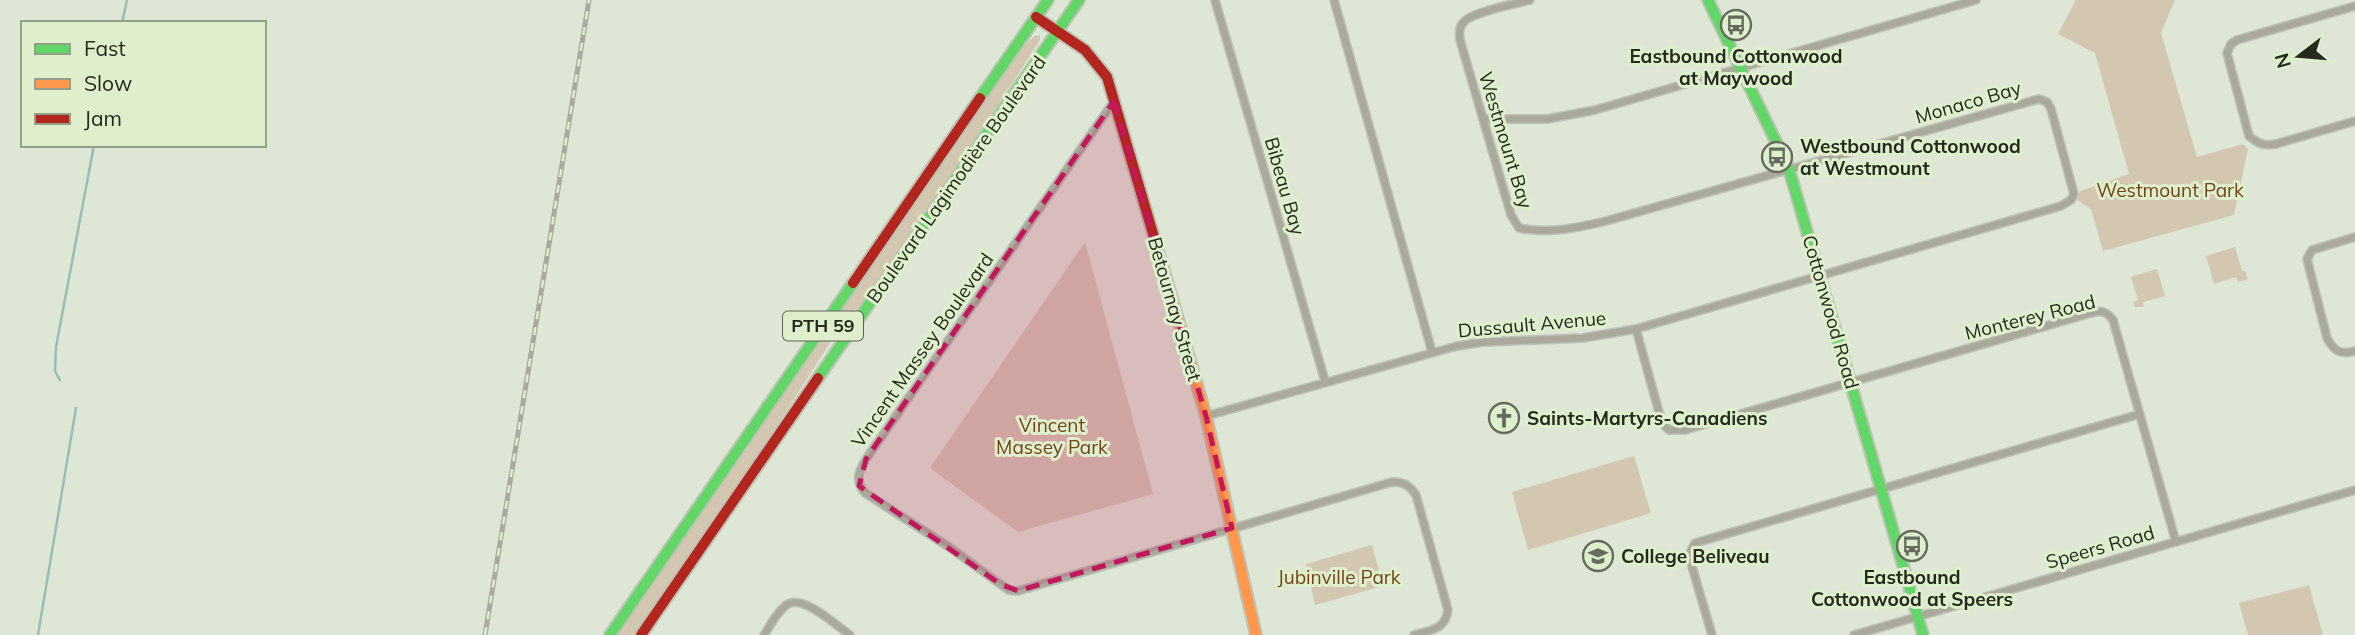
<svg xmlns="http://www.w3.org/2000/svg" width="2355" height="635" font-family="Mulish,sans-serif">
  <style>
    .green { fill: #d4c7b2 }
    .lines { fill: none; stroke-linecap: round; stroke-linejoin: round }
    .stream { stroke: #96bdb6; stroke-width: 2.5 }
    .street-casing { stroke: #bdc3b6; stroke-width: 10 }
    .fast-casing { stroke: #bdc3b6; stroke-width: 14 }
    .slow-casing { stroke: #bdc3b6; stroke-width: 14 }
    .jam-casing { stroke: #bdc3b6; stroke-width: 14 }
    .street { stroke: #a9aa9b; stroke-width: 7 }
    .fast { stroke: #63d668; stroke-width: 10 }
    .slow { stroke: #ff974d; stroke-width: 10 }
    .jam { stroke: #b3261e; stroke-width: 10 }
    .rail-casing { stroke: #a7aa9d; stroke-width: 5 }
    .rail { stroke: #dfeecd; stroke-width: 2.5; stroke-dasharray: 8; stroke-linecap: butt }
    .marked { fill: #c2185b; fill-opacity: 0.2; stroke: #c2185b; stroke-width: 5; stroke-dasharray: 14 9; stroke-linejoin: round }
    .labels { text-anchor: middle; stroke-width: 6; stroke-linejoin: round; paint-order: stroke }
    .shield { fill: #dfeecd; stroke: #5c6552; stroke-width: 2 }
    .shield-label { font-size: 18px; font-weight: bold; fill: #242a1d }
    .poi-label { font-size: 19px; font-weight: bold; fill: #242a1d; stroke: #dfeecd; text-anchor: start }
    .street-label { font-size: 19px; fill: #242a1d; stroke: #dfeecd }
    .park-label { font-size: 19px; fill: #724517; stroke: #dfeecd }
  </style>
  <rect width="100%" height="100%" fill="#dee6d5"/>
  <!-- green -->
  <g class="green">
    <path d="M2076,0H2175L2161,33L2197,157L2243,144L2248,149L2234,215L2103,251L2091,209L2077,200L2080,191L2129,174L2095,53L2058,34Z"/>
    <path d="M1036,35L1040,36V40L971,147L862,303L858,309L841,315L840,311L1022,47Z"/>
    <path d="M1085,242L1153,494L1018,532L930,468Z"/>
    <path d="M2235,247L2242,271H2245L2248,279L2238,282L2236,277L2214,284L2206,256Z"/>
    <path d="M2157,269L2165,296L2143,302L2144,307H2135L2133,302L2138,300L2131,277Z"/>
    <path d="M827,330L832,332L830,343L767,441L633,635H616Z"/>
    <path d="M1634,456L1651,513L1528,550L1512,492Z"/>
    <path d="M1372,545L1383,586L1315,605L1306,564Z"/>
    <path d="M2309,585L2323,635H2248L2239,603Z"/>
  </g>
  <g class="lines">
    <!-- stream -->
    <g class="stream">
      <path d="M122,23L127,0"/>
      <path d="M60,380L55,371L56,347L94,145"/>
      <path d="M38,635L76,408"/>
    </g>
    <!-- street casing -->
    <g class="street-casing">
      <g id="street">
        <path d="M1215,0L1325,381"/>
        <path d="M1334,0L1432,352"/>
        <path d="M2355,6L2237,40L2231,44L2227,53L2249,136C2258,144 2264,146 2276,144L2355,121"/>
        <path d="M1114,101L866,459C858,472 855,481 865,493L949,547L1000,584L1009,590L1018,591L1392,482C1404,482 1409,485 1416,495L1448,610C1445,630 1431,630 1414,635"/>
        <path d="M1483,119H1547L1595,110L1976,0"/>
        <path d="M2355,237L2312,250L2307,259L2327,338C2334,351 2340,355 2355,351"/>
        <path d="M1636,329L1662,423L1669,430H1685L2091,313C2101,310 2106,311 2113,320L2176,542"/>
        <path d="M1206,416L1457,346L1484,342L1583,338L1636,329L2061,206L2071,200L2074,194L2051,109L2047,102L2039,99L1606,221C1577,228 1548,234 1519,228L1511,215L1460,40C1459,32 1459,25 1466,20C1477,11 1515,4 1530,0"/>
        <path d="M764,635C770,626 778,610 788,604C804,595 837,626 850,635"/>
        <path d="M1712,635L1691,563L1690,553L1695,543L2140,414"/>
        <path d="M1854,635L2355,490"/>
      </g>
    </g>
    <!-- fast casing -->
    <g class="fast-casing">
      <g id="fast">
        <path d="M1708,0L1789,169L1923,635"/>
        <path d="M980,98L1048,0"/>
        <path d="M818,378L1079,0"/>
        <path d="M610,635L853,283"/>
      </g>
    </g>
    <!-- slow casing -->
    <g class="slow-casing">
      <path id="slow" d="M1166,278L1206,416L1256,635"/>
    </g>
    <!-- jam casing -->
    <g class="jam-casing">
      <g id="jam">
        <path d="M1036,17L1085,50L1107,77L1166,278"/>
        <path d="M853,283L980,98"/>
        <path d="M641,635L818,378"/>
      </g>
    </g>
    <!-- street -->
    <use href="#street" class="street"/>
    <!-- fast -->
    <use href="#fast" class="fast"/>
    <!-- slow -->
    <use href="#slow" class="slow"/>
    <!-- jam -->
    <use href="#jam" class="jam"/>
    <!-- rail casing -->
    <g class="rail-casing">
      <path id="rail" d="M485,635L589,0"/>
    </g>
    <!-- rail -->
    <use href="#rail" class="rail"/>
  </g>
  <!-- marked area -->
  <path class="marked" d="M1114,101L1206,416L1232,528L1018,591L1000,584L859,486L866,459Z"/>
  <!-- icons -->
  <defs>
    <g id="bus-ring" transform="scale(1.575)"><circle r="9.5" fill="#dfeecd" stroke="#656c5d" stroke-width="1.5"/><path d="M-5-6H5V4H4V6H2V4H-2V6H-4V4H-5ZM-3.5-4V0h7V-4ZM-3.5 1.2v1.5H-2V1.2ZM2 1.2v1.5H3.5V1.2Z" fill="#656c5d"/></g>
    <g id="church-ring" transform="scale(1.575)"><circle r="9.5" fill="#dfeecd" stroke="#656c5d" stroke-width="1.5"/><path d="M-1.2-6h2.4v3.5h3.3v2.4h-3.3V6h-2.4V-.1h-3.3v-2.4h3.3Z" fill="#656c5d"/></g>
    <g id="school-ring" transform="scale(1.575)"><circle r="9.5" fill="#dfeecd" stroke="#656c5d" stroke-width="1.5"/><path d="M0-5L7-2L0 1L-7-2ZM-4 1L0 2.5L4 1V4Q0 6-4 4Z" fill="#656c5d"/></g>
  </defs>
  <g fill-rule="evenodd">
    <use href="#bus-ring" x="1736" y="25"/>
    <use href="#bus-ring" x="1777" y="157"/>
    <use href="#church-ring" x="1504" y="418"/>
    <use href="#bus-ring" x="1912" y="546"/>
    <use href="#school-ring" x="1598" y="556"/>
  </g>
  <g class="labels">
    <!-- shield labels -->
    <rect class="shield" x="783" y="311.5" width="80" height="29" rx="5"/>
    <g class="shield-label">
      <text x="823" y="332">PTH 59</text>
    </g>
    <!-- poi labels -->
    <g class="poi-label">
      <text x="1736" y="63" text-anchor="middle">Eastbound Cottonwood<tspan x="1736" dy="22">at Maywood</tspan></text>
      <text x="1800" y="153">Westbound Cottonwood<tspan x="1800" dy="22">at Westmount</tspan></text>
      <text x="1527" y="425">Saints-Martyrs-Canadiens</text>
      <text x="1621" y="563">College Beliveau</text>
      <text x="1912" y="584" text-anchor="middle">Eastbound<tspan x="1912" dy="22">Cottonwood at Speers</tspan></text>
    </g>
    <!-- street labels -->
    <g class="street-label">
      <text transform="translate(1968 102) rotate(-16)" y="7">Monaco Bay</text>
      <text transform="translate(1506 140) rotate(73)" y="7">Westmount Bay</text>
      <text transform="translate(956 179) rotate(-55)" y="7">Boulevard Lagimodière Boulevard</text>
      <text transform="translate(1285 186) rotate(74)" y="7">Bibeau Bay</text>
      <text transform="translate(1175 309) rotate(74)" y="7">Betournay Street</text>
      <text transform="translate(1831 312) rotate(74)" y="7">Cottonwood Road</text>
      <text transform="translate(2030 317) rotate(-14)" y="7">Monterey Road</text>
      <text transform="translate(1532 324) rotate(-5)" y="7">Dussault Avenue</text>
      <text transform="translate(922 350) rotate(-55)" y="7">Vincent Massey Boulevard</text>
      <text transform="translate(2100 547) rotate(-16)" y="7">Speers Road</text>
    </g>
    <!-- park labels -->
    <g class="park-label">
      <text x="2170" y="197">Westmount Park</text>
      <text x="1052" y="432">Vincent<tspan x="1052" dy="22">Massey Park</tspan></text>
      <text x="1339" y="584">Jubinville Park</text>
    </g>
  </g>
  <!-- legend -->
  <rect x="21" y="21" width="245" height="126" fill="#dfeecd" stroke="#94a087" stroke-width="2"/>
  <rect x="35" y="44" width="35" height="10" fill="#63d668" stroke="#94a087" stroke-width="2"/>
  <text x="84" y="56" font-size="21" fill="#242a1d">Fast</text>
  <rect x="35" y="79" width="35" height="10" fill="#ff974d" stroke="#94a087" stroke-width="2"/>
  <text x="84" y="91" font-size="21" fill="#242a1d">Slow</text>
  <rect x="35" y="114" width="35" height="10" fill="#b3261e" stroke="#94a087" stroke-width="2"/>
  <text x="84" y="126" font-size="21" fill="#242a1d">Jam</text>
  <!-- north arrow -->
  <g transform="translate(2299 56) rotate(254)" stroke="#dfeecd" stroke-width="5" paint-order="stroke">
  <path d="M0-5L12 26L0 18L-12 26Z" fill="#242a1d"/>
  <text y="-10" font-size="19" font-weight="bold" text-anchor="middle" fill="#242a1d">N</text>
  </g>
</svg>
